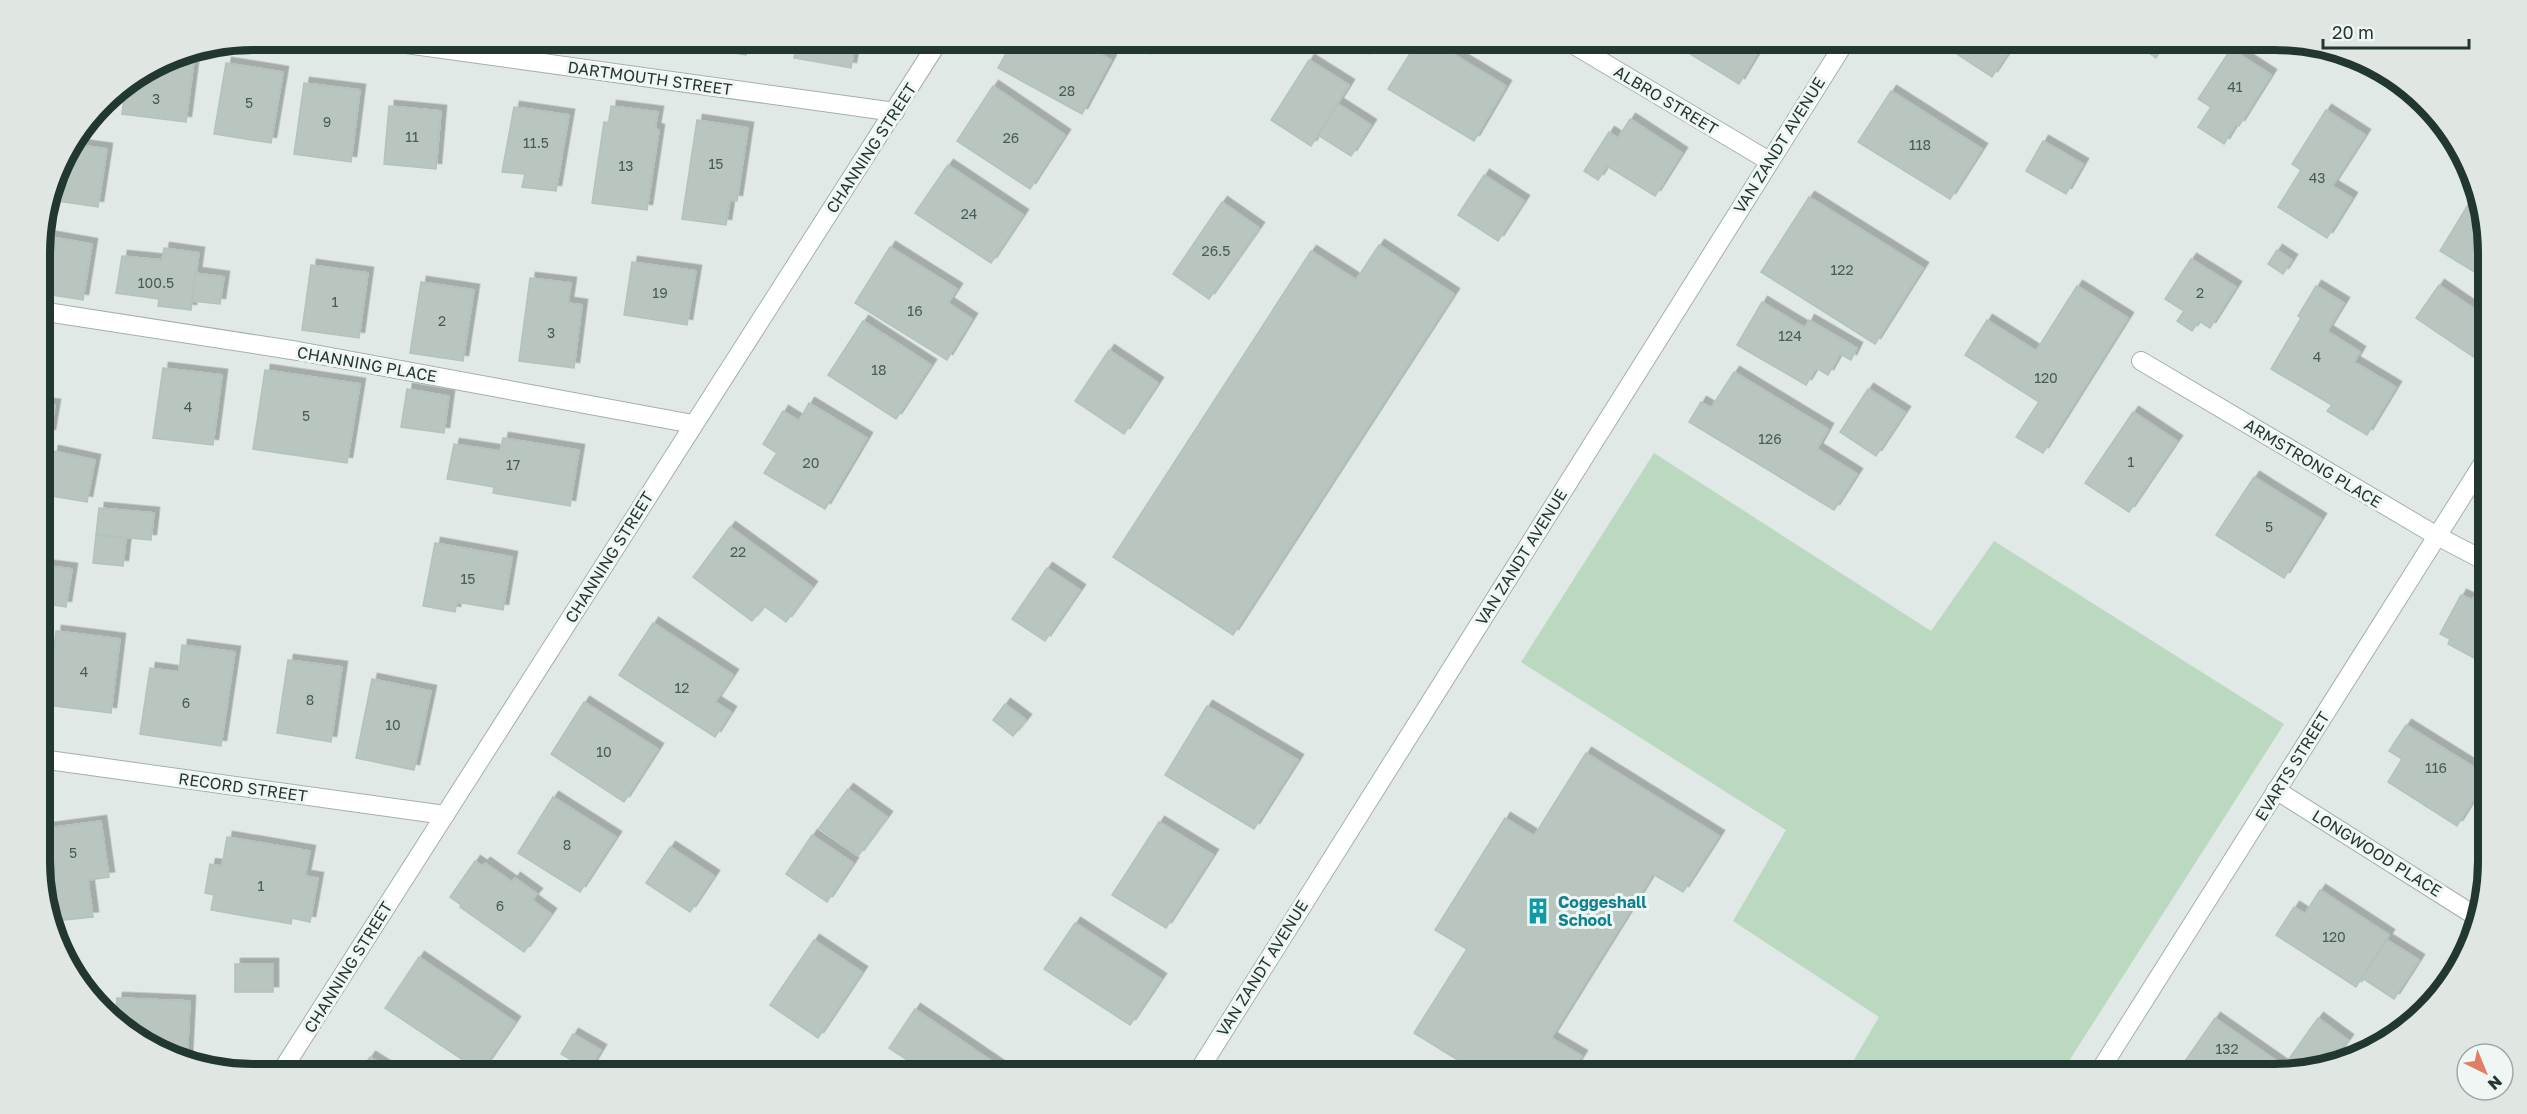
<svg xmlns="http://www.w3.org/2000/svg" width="2527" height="1114" font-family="'Golos Text',sans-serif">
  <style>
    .green { fill: #bbd8c1 }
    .building { fill: #b9c6c0; stroke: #b3c2bb; stroke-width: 1.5; filter: url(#shadow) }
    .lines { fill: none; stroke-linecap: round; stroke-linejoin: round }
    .minor-casing { stroke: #a4b0ab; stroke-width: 20 }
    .tertiary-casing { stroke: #a4b0ab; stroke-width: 20 }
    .minor { stroke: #fff; stroke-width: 18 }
    .tertiary { stroke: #fff; stroke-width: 18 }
    .labels { text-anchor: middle; stroke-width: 6; stroke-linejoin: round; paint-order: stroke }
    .number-label { font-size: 14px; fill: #485b55 }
    .street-label { font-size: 16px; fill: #233731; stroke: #f0f6f3 }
    .culture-label { font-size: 16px; font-weight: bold; fill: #0d838f; stroke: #f0f6f3; text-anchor: start }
    .rim { fill: none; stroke: #233731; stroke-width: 8 }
  </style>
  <defs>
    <filter id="shadow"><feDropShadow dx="5.5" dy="-5.5" stdDeviation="0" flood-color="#0004"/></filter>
  </defs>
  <rect width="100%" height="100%" fill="#e0e9e5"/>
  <!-- green -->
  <path class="green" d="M1654,453L1931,631L1994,541L2284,724L2060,1075H1845L1879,1017L1733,921L1786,830L1521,662Z"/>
  <!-- building -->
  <g class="building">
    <path d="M697,39H748L746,55L695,47Z"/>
    <path d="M797,39H856L851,68L794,58Z"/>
    <path d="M1014,39H1073L1111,60L1082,114L998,68Z"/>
    <path d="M1127,39H1160L1150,54Z"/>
    <path d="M1344,39H1379L1370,54Z"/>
    <path d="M1419,39H1428L1506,86L1474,141L1388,89Z"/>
    <path d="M1666,39H1766L1739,84Z"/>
    <path d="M1934,39H2017L1992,77Z"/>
    <path d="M2130,39H2168L2156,58Z"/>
    <path d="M2231,49L2271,75L2239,126L2236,124L2224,144L2198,127L2211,107L2198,99Z"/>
    <path d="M191,51L195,52L186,122L122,114L126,83L171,55Z"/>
    <path d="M1309,60L1349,85L1311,146L1271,120Z"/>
    <path d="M226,63L283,72L271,143L214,134Z"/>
    <path d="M304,83L360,90L351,162L294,154Z"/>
    <path d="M993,86L1065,135L1030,189L957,141Z"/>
    <path d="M1891,91L1982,149L1950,199L1858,142Z"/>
    <path d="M1338,104L1371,125L1351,156L1318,135Z"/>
    <path d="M389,106L441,111L436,169L384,164Z"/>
    <path d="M611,106L658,112L655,129L659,130L647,210L592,203L604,122L609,123Z"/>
    <path d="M514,107L569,115L556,191L522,187L525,174L502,172Z"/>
    <path d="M2326,110L2365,135L2332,186L2352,198L2327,238L2278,207L2301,170L2292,164Z"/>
    <path d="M1630,119L1682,153L1655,196L1607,166L1598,180L1584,171L1609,132L1618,138Z"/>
    <path d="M697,120L748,128L737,201L730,200L726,225L682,219Z"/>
    <path d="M2043,141L2083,164L2066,194L2026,171Z"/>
    <path d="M72,144L107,149L98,207L50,200L61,158Z"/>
    <path d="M948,165L1023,215L991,263L915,213Z"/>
    <path d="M1484,175L1524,201L1498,241L1458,215Z"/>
    <path d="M2474,195L2486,225V279L2440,251Z"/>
    <path d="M1809,197L1923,268L1875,344L1761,272Z"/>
    <path d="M1222,202L1259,228L1209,299L1173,274Z"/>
    <path d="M40,235L92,244L83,300L40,293Z"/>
    <path d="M1379,245L1454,294L1233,635L1113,557L1311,251L1356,280Z"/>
    <path d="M890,247L957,289L948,303L972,319L947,360L855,303Z"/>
    <path d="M164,248L199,253L191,310L158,306L159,299L116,293L122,256L162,260Z"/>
    <path d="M2277,250L2292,260L2283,274L2268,264Z"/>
    <path d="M2191,259L2236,287L2210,328L2199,321L2192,331L2177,321L2184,311L2165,299Z"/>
    <path d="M632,262L696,271L687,325L624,315Z"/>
    <path d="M311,265L368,273L359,338L302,330Z"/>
    <path d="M195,273L224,277L220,304L192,301Z"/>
    <path d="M530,278L571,283L568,303L582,305L574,368L519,361Z"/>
    <path d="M421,282L474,290L463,361L410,353Z"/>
    <path d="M2439,285L2486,317L2487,366L2416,318Z"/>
    <path d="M2077,286L2128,318L2043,453L2016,437L2039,402L1965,355L1987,320L2036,351Z"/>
    <path d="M2316,286L2344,303L2327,331L2360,352L2354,362L2396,387L2367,435L2327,411L2332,405L2271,369L2301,318L2298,316Z"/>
    <path d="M1762,302L1805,328L1809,320L1857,348L1851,360L1840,354L1828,375L1816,368L1806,385L1737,345Z"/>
    <path d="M863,321L931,365L896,419L828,375Z"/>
    <path d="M1109,350L1158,383L1124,434L1075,401Z"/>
    <path d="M163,368L222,375L213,445L153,438Z"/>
    <path d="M265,370L360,384L347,463L253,449Z"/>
    <path d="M1734,372L1828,429L1817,449L1857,474L1834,510L1689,422L1701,402L1711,408Z"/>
    <path d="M407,389L449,396L444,433L401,427Z"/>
    <path d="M1868,389L1905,412L1876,456L1840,432Z"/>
    <path d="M40,403L55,405L50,435L40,434Z"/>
    <path d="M809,403L867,438L825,509L764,473L777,453L763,444L783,411L799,421Z"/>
    <path d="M2133,412L2177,441L2129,512L2085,483Z"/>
    <path d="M503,438L579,450L570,506L493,493L494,487L447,479L454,444L500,451Z"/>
    <path d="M53,451L95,460L87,502L45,495Z"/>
    <path d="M2254,477L2321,519L2284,578L2216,535Z"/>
    <path d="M99,508L154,513L151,540L96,535Z"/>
    <path d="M730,527L812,587L786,622L764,606L752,621L693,577Z"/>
    <path d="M96,535L126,538L123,566L93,563Z"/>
    <path d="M435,543L512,557L503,610L457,602L455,612L423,606Z"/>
    <path d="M41,565L72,569L66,607L40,603Z"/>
    <path d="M1047,568L1080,590L1045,641L1012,619Z"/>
    <path d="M2461,595L2472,600L2474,597L2487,605V665L2448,644L2450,639L2440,634Z"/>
    <path d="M653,623L733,675L715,702L731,712L715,737L619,675Z"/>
    <path d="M56,631L120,639L111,713L47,705Z"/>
    <path d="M182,645L235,652L221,746L140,734L150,668L179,672Z"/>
    <path d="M288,660L342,667L331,742L277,733Z"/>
    <path d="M372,679L431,691L414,770L356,758Z"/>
    <path d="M584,702L658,749L624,802L551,754Z"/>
    <path d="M1005,704L1026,720L1013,736L993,720Z"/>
    <path d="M1207,706L1298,760L1254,829L1165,775Z"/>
    <path d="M2406,725L2488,776L2457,826L2388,782L2402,759L2389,751Z"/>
    <path d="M1586,753L1719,836L1683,892L1653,874L1551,1038L1582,1056L1570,1075H1482L1414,1033L1467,949L1435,930L1505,818L1534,836Z"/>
    <path d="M848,789L887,817L858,856L819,828Z"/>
    <path d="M553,797L616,837L580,892L518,853Z"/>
    <path d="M101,821L109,877L88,880L93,917L54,921L41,890V829Z"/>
    <path d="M1159,822L1213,855L1166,928L1112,895Z"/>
    <path d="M812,835L853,863L827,902L786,874Z"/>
    <path d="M227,837L310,851L305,876L318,878L310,922L292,918L291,924L211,910L214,895L205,893L210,864L222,866Z"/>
    <path d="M670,847L714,876L690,912L646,883Z"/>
    <path d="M475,861L482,866L485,863L512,882L515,878L537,894L532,900L551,914L524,952L460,907L461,905L450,897Z"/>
    <path d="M2320,890L2389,935L2356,987L2276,935L2294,907L2305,914Z"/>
    <path d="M1075,923L1161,979L1130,1025L1044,969Z"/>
    <path d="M814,940L862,972L818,1038L770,1005Z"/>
    <path d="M2387,940L2419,960L2394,999L2362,978Z"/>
    <path d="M419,957L515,1022L481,1072L385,1008Z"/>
    <rect x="235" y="964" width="38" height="28"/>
    <path d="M117,998L190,1001L187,1061L171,1059L116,1017Z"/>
    <path d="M915,1009L1012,1075H930L889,1048Z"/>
    <path d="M2215,1018L2284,1066L2318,1018L2348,1040L2334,1059L2288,1075H2205L2185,1061Z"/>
    <path d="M573,1034L601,1050L589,1070L561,1054Z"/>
    <path d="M370,1057L399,1075H358Z"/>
  </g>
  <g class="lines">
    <!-- minor casing -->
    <g class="minor-casing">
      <g id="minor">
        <path d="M370,39L895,112"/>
        <path d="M1564,39L1769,161"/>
        <path d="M40,311L298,351L693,424"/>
        <path d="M2141,361L2437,536L2487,562"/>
        <path d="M41,759L445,815"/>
        <path d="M2276,790L2477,917"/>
        <path d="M279,1075L940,39"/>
        <path d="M2097,1075L2487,457"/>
      </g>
    </g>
    <!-- tertiary casing -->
    <g class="tertiary-casing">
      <path id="tertiary" d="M1196,1075L1847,39"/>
    </g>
    <!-- minor -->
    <use href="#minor" class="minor"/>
    <!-- tertiary -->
    <use href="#tertiary" class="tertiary"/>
  </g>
  <!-- icons -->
  <defs>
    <g id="building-bare" transform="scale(2.07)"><path d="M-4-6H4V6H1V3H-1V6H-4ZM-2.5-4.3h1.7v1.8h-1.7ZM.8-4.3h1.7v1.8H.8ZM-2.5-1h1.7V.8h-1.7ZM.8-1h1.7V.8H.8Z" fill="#0f9aa8" stroke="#f0f6f3" stroke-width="2.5" paint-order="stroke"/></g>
  </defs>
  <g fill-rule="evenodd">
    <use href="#building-bare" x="1538" y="911"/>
  </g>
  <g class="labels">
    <!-- number labels -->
    <g class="number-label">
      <text x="2235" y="92">41</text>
      <text x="1067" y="96">28</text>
      <text x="156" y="104">3</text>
      <text x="249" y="108">5</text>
      <text x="327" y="127">9</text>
      <text x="412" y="142">11</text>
      <text x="1011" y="143">26</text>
      <text x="536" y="148">11.5</text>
      <text x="1920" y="150">118</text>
      <text x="716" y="169">15</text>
      <text x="626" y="171">13</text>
      <text x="2317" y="183">43</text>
      <text x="969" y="219">24</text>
      <text x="1216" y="256">26.5</text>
      <text x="1842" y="275">122</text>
      <text x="156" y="288">100.5</text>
      <text x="660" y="298">19</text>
      <text x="2200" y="298">2</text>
      <text x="335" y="307">1</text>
      <text x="915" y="316">16</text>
      <text x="442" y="326">2</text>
      <text x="551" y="338">3</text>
      <text x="1790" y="341">124</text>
      <text x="2317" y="362">4</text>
      <text x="879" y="375">18</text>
      <text x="2046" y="383">120</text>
      <text x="188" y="412">4</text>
      <text x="306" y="421">5</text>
      <text x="1770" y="444">126</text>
      <text x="2131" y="467">1</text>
      <text x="811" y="468">20</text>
      <text x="513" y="470">17</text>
      <text x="2269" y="532">5</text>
      <text x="738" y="557">22</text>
      <text x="468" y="584">15</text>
      <text x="84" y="677">4</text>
      <text x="682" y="693">12</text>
      <text x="310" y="705">8</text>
      <text x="186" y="708">6</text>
      <text x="393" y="730">10</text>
      <text x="604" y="757">10</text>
      <text x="2436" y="773">116</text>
      <text x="567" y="850">8</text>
      <text x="73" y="858">5</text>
      <text x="261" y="891">1</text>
      <text x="500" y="911">6</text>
      <text x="2334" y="942">120</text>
      <text x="2227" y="1054">132</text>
    </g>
    <!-- street labels -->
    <g class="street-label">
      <text transform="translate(650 78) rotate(8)" y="6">DARTMOUTH STREET</text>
      <text transform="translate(1666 100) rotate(31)" y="6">ALBRO STREET</text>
      <text transform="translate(1779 145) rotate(-58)" y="6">VAN ZANDT AVENUE</text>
      <text transform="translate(871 148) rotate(-57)" y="6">CHANNING STREET</text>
      <text transform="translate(367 364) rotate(10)" y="6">CHANNING PLACE</text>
      <text transform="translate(2313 463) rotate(31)" y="6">ARMSTRONG PLACE</text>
      <text transform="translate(609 557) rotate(-58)" y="6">CHANNING STREET</text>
      <text transform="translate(1521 557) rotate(-58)" y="6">VAN ZANDT AVENUE</text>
      <text transform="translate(2292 766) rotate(-58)" y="6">EVARTS STREET</text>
      <text transform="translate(243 787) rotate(8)" y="6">RECORD STREET</text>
      <text transform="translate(2377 853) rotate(32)" y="6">LONGWOOD PLACE</text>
      <text transform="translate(348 967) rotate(-58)" y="6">CHANNING STREET</text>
      <text transform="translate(1262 968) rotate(-58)" y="6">VAN ZANDT AVENUE</text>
    </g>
    <!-- culture labels -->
    <g class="culture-label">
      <text x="1558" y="908">Coggeshall<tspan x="1558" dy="18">School</tspan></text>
    </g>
  </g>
  <!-- crop -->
  <path d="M0 0H2527V1114H0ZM253 50H2275A203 203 0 0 1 2478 253V861A203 203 0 0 1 2275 1064H253A203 203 0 0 1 50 861V253A203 203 0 0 1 253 50Z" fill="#e0e7e3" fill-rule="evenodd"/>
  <path class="rim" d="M253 50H2275A203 203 0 0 1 2478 253V861A203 203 0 0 1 2275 1064H253A203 203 0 0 1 50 861V253A203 203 0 0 1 253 50Z"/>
  <!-- north arrow -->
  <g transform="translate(2485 1072) rotate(137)"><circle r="28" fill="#f0f6f3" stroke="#9eaaa5" stroke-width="1.5"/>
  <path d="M0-4.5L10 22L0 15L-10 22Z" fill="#e17e66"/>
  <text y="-9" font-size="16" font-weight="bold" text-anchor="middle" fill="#233731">N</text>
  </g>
  <!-- scale -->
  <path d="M2323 39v9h146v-9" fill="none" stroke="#233731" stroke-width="3"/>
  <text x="2332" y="39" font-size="18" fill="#233731" stroke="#f0f6f3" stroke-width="4.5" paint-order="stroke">20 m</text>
</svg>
